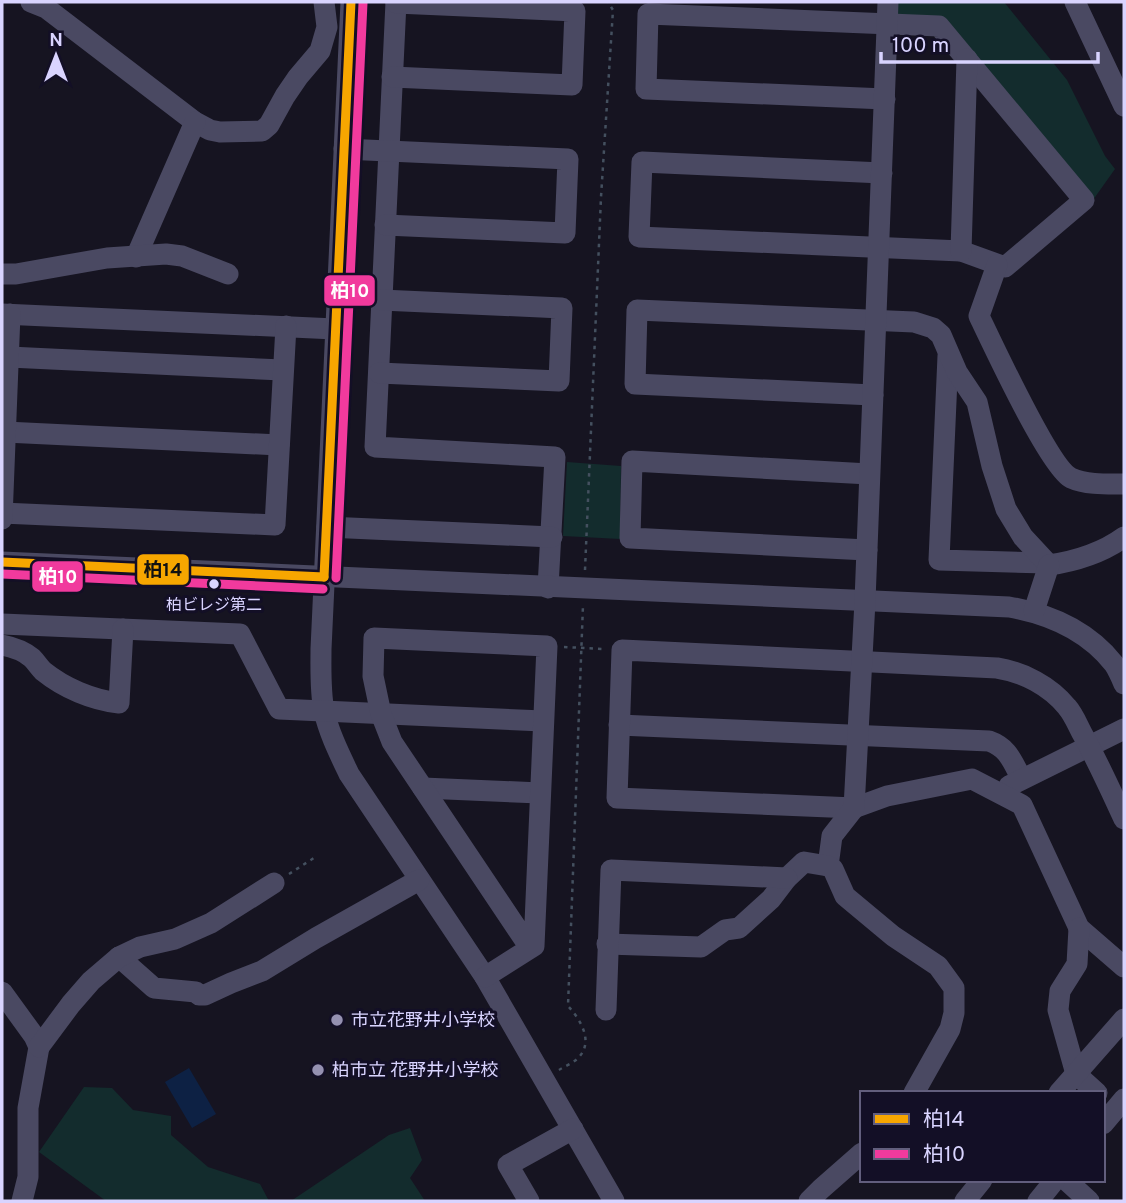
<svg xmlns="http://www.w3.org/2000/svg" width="1126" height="1203" font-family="Overpass,'Noto Sans JP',sans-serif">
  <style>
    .green { fill: #132c2d }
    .water { fill: #0d2144 }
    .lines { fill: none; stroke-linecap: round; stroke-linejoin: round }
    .path { stroke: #44505f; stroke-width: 2.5; stroke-dasharray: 3.5 5; stroke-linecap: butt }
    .minor { stroke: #4a4962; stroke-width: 21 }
    .bus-1-casing { stroke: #130f26; stroke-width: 14 }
    .bus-2-casing { stroke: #130f26; stroke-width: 14 }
    .bus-1 { stroke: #f7a600; stroke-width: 9 }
    .bus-2 { stroke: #f13a9d; stroke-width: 9 }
    .bus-dot { fill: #d9d4ff; stroke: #130f26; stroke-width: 2.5 }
    .poi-dot { fill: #9591b1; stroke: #130f26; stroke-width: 2.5 }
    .labels { text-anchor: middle; stroke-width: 6; stroke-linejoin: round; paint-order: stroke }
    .bus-label { font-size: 16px; fill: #d9d4ff; stroke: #130f26 }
    .poi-label { font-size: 18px; fill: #d9d4ff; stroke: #130f26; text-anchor: start }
    .line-badge { stroke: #130f26; stroke-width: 2.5 }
    .badge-label { font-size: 19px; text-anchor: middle; font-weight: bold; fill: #fff }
    .pale-badge-label { font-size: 19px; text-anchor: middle; font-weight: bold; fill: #111 }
  </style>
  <rect width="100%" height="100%" fill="#161421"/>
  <!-- green -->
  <g class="green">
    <path d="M896,2H1004L1067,80L1105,156L1115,169L1093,200L941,21L901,18L897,13Z"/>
    <path d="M567,462L621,466L620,539L563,536Z"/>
    <path d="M84,1087L112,1088L133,1110L171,1116V1135L208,1167L260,1184L269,1201H106L39,1152Z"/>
    <path d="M410,1128L422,1160L410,1178L425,1201H291L389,1135Z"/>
  </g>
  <!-- water -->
  <path class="water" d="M189,1068L216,1114L192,1128L165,1082Z"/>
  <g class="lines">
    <!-- path -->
    <g class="path">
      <path d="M585,570L601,197L613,10L608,2"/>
      <path d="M564,647L603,649"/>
      <path d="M289,874L317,856"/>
      <path d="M559,1070C565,1066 574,1063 579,1057C594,1041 580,1019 568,1006L583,605"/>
    </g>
    <!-- minor -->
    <g class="minor">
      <path d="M31,2L46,8L195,122L210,130L220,132L262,131L269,125L285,96L298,77L320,51L327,27L324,2"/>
      <path d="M351,2L321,649C321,669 320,690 324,711C329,733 339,753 349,774L485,977L614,1201"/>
      <path d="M396,2L375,447L555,457L548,588"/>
      <path d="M1075,2L1124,106"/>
      <path d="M392,77L572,85L575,11L396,3"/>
      <path d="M344,149L568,159L565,233L385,225"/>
      <path d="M882,173L642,162L639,237L961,251L1005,267L1084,200L939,26L648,14L646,89L885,99"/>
      <path d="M961,251L967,59"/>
      <path d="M136,257L195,122"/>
      <path d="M997,265L979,316C992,343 1050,468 1071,478C1086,485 1108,484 1124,484"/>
      <path d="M2,274H16L107,258L166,254L182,256L228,274"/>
      <path d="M2,314L335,329"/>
      <path d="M948,356L939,560L1047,563"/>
      <path d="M9,357L282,370"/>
      <path d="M379,373L559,381L562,308L381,300"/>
      <path d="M873,395L635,384L637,310L914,322L933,328L941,335L957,372L977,402L992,466L1006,509L1023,537L1049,565"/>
      <path d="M5,432L279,445"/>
      <path d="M2,513L275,525L286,326"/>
      <path d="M2,519L10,314"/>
      <path d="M327,527L552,537"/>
      <path d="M867,550L630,538L632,461L869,474"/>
      <path d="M2,562L1009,607C1049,614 1088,631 1114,664C1118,670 1121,677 1124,684"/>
      <path d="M1049,565C1076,561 1102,553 1124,537"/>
      <path d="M1034,611L1049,565"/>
      <path d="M2,624L240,634L279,709L543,721"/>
      <path d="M2,645C12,647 24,651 32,658C36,662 39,667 43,671C64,688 92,700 119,703L123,629"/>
      <path d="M619,725L989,741C1009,748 1012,762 1022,779"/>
      <path d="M1009,786L1124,729"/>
      <path d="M423,788L540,793"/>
      <path d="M1124,819C1111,791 1098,762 1083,735C1078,726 1074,715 1067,707C1050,686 1023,672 997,668L622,650L617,798L854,808L887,796L972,779L1022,805L1079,928L1124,967"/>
      <path d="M828,866L832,836L854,808L865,601L888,2"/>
      <path d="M1079,928L1077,964L1060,991L1058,1010L1076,1074L1097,1093"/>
      <path d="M607,944L701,947L725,930L739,928L771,899L787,878L804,862L828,866L833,869L845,896L893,936L938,966L954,988V1013L950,1029L914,1093"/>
      <path d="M119,957L154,988L196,992L199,995H205L231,983L262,971L316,938L419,880"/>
      <path d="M485,977L534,946L547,646L374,638L373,676L381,714L392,742L530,948"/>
      <path d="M2,992L34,1036L39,1047L28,1108V1177L22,1201"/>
      <path d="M606,1010L611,870L787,878"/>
      <path d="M39,1047L71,1004L91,981L119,957L140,947L175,939L211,923L274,883"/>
      <path d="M1059,1093L1124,1019"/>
      <path d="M1103,1124L1124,1099"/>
      <path d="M1066,1180L1089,1201"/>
      <path d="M529,1201L508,1165L573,1129"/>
      <path d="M809,1201L821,1189L862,1153"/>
      <path d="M965,1201L982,1180"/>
      <path d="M1038,1201L1055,1180"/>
    </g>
    <!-- bus-1 casing -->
    <g class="bus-1-casing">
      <g id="bus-1">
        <path d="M2,562L324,577"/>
        <path d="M324,577L351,2"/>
      </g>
    </g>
    <!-- bus-2 casing -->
    <g class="bus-2-casing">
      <g id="bus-2">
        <path d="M2,574L323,589"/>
        <path d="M336,578L363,3"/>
      </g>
    </g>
    <!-- bus-1 -->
    <use href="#bus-1" class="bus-1"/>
    <!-- bus-2 -->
    <use href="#bus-2" class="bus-2"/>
  </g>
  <!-- markers -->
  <circle class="bus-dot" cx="214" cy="584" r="6"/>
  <g class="poi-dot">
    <circle cx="337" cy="1020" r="7"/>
    <circle cx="318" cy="1070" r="7"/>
  </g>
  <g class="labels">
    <!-- bus labels -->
    <g class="bus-label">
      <text x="214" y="610">柏ビレジ第二</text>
    </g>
    <!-- poi labels -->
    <g class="poi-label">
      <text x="351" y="1026">市立花野井小学校</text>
      <text x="332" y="1076">柏市立 花野井小学校</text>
    </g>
  </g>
  <g class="line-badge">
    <rect x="323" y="274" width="53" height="33" rx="7" fill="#f13a9d"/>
    <rect x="136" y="553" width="54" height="33" rx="7" fill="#f7a600"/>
    <rect x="31" y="560" width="53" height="33" rx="7" fill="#f13a9d"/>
  </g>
  <g class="badge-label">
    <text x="350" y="297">柏10</text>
    <text x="58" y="583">柏10</text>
  </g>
  <g class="pale-badge-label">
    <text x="163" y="576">柏14</text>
  </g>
  <!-- border -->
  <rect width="1126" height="1203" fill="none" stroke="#d9d4ff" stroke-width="7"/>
  <!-- legend -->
  <rect x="860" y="1091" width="245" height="91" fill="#130f26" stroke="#625e7d" stroke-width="2"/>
  <rect x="874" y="1114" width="35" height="10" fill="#f7a600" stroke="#625e7d" stroke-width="2"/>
  <text x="923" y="1126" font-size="21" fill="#d9d4ff">柏14</text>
  <rect x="874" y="1149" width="35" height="10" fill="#f13a9d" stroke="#625e7d" stroke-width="2"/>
  <text x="923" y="1161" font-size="21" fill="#d9d4ff">柏10</text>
  <!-- north arrow -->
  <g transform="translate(56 56)" stroke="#130f26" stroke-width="5" paint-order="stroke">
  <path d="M0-5L12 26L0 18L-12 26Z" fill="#d9d4ff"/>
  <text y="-10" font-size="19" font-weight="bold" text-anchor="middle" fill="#d9d4ff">N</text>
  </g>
  <!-- scale -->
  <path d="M881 52v10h217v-10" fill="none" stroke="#d9d4ff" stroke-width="3.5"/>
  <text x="892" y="52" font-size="21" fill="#d9d4ff" stroke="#130f26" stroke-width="5" paint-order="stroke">100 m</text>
</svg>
